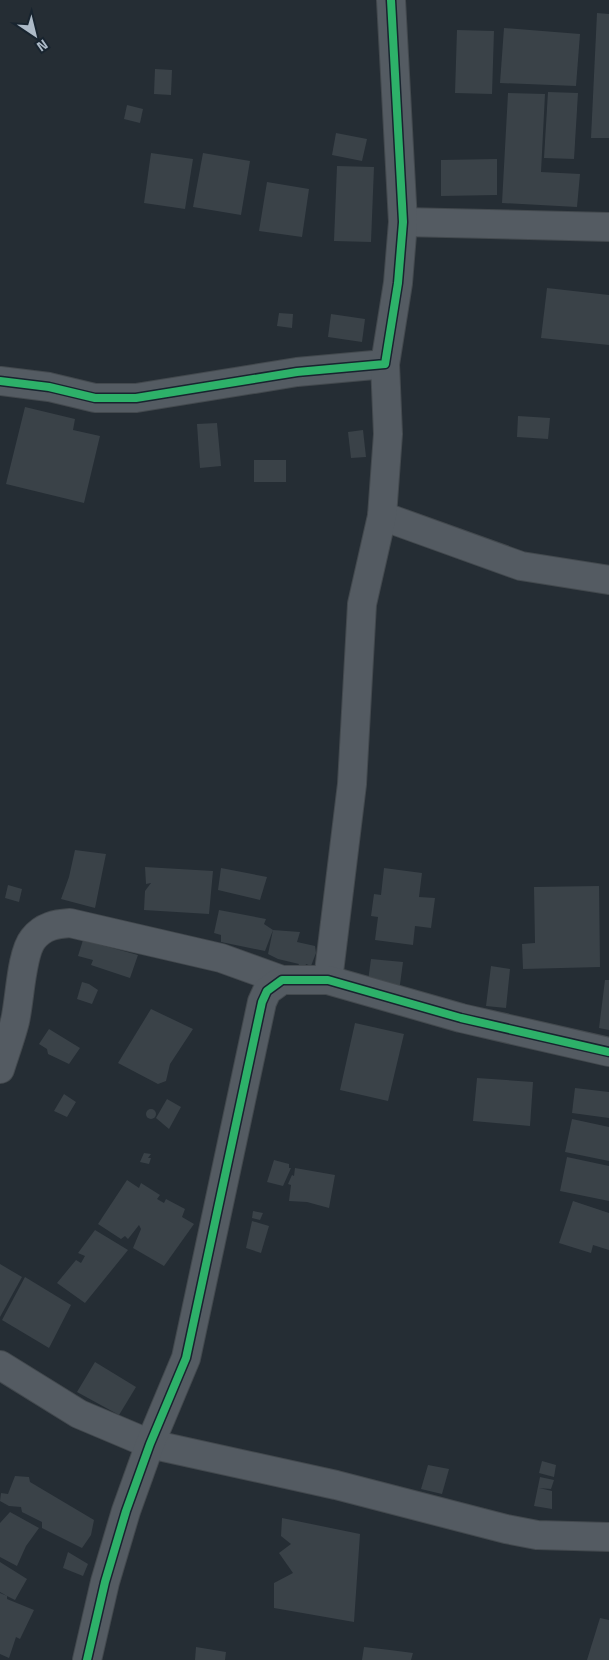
<svg xmlns="http://www.w3.org/2000/svg" width="609" height="1660" font-family="'Titillium Web',sans-serif">
  <style>
    .building { fill: #3a4248 }
    .lines { fill: none; stroke-linecap: round; stroke-linejoin: round }
    .minor-casing { stroke: #43494e; stroke-width: 30 }
    .minor { stroke: #545b62; stroke-width: 28 }
    .cycleway-casing { stroke: #18242f; stroke-width: 11 }
    .cycleway { stroke: #2db169; stroke-width: 8 }
  </style>
  <rect width="100%" height="100%" fill="#252d34"/>
  <!-- building -->
  <g class="building">
    <path d="M597,13L609,14V138H591Z"/>
    <path d="M504,28L580,34L576,86L500,83Z"/>
    <path d="M457,30L494,31L492,94L455,93Z"/>
    <path d="M155,69L172,70L171,95L154,94Z"/>
    <path d="M548,92L578,93L574,159L544,158Z"/>
    <path d="M508,93L545,94L541,172L580,174L577,207L502,203Z"/>
    <path d="M127,105L143,109L140,123L124,119Z"/>
    <path d="M336,133L367,139L362,161L332,155Z"/>
    <path d="M151,153L193,159L185,209L144,203Z"/>
    <path d="M203,153L250,161L241,215L193,207Z"/>
    <path d="M497,159V195L441,196V160Z"/>
    <path d="M337,166L374,167L371,242L334,241Z"/>
    <path d="M267,182L309,189L302,237L259,231Z"/>
    <path d="M547,288L609,295V345L541,338Z"/>
    <path d="M279,313L293,314L292,328L277,326Z"/>
    <path d="M331,314L365,319L362,342L328,337Z"/>
    <path d="M25,407L75,419L73,430L100,436L84,503L6,484Z"/>
    <path d="M518,416L550,418L548,439L517,437Z"/>
    <path d="M217,423L221,466L200,468L197,424Z"/>
    <path d="M363,430L366,457L351,458L348,432Z"/>
    <rect x="254" y="460" width="32" height="22"/>
    <path d="M75,850L106,854L95,908L61,899L69,877Z"/>
    <path d="M145,867L213,871L209,914L144,910L145,891L151,883L146,884Z"/>
    <path d="M221,868L267,877L260,900L218,890Z"/>
    <path d="M384,868L422,873L419,897L435,898L431,928L415,926L413,945L375,940L378,917L371,916L374,894L381,895Z"/>
    <path d="M8,885L22,889L19,902L5,898Z"/>
    <path d="M599,886L600,967L523,969L522,944L535,943L534,887Z"/>
    <path d="M219,910L266,919L264,924L273,930L300,932L297,942L315,946L316,953L311,966L306,964L304,971L296,969L299,964L278,959L268,954L273,930L265,951L221,942V935L214,933Z"/>
    <path d="M83,940L138,955L130,978L91,965L93,960L78,956Z"/>
    <path d="M371,959L403,962L399,992L367,988Z"/>
    <path d="M491,966L510,969L506,1008L486,1006Z"/>
    <path d="M605,980H609V1030L599,1028Z"/>
    <path d="M82,982L89,984L98,990L92,1004L77,999Z"/>
    <path d="M151,1009L193,1029L170,1064L166,1081L158,1084L118,1063Z"/>
    <path d="M355,1023L404,1034L388,1101L340,1090Z"/>
    <path d="M49,1029L80,1048L69,1064L48,1054L47,1049L39,1044Z"/>
    <path d="M477,1078L533,1082L530,1126L473,1121Z"/>
    <path d="M575,1088L609,1092V1118L572,1113Z"/>
    <path d="M64,1094L76,1102L67,1117L54,1111Z"/>
    <path d="M167,1099L181,1107L169,1129L156,1118Z"/>
    <circle cx="151" cy="1114" r="5"/>
    <path d="M572,1119L609,1127V1161L565,1152Z"/>
    <path d="M144,1153L151,1154L148,1158H151L149,1164L140,1162Z"/>
    <path d="M567,1157L609,1166V1201L560,1191Z"/>
    <path d="M274,1160L289,1164V1168H291L283,1186L267,1182Z"/>
    <path d="M295,1168L335,1175L329,1208L307,1202L289,1201L291,1185L288,1184L292,1175L294,1176Z"/>
    <path d="M127,1180L139,1188L141,1183L160,1195L157,1199L164,1203L166,1199L185,1209L182,1217L194,1224L164,1266L133,1248L141,1229L139,1225L128,1239L125,1236L121,1239L98,1224Z"/>
    <path d="M573,1201L609,1213V1250L593,1245L591,1253L559,1243Z"/>
    <path d="M253,1211L263,1213L260,1220L252,1218Z"/>
    <path d="M252,1221L269,1226L261,1253L246,1248Z"/>
    <path d="M95,1230L128,1250L85,1303L57,1283L76,1260L81,1263L85,1256L78,1253Z"/>
    <path d="M0,1264L22,1277L0,1317Z"/>
    <path d="M25,1277L71,1305L49,1348L2,1320Z"/>
    <path d="M95,1362L136,1387L119,1415L77,1392Z"/>
    <path d="M542,1461L556,1465L554,1477L539,1473Z"/>
    <path d="M428,1465L449,1469L442,1494L421,1489Z"/>
    <path d="M15,1476L29,1477L30,1482L94,1520L91,1535L82,1548L42,1528V1522L22,1512L21,1507L9,1506L0,1501L1,1493L8,1494Z"/>
    <path d="M540,1477L554,1480L551,1489L539,1488L552,1491V1509L534,1506Z"/>
    <path d="M10,1512L39,1528L26,1546L17,1566L0,1557V1523Z"/>
    <path d="M282,1518L360,1534L354,1622L274,1608V1583L293,1573L279,1553L291,1544L281,1536Z"/>
    <path d="M68,1552L88,1564L83,1576L63,1568Z"/>
    <path d="M0,1562L27,1579L15,1600L7,1596V1599L34,1610L20,1639L16,1637L9,1658L0,1654V1593L7,1596L0,1592Z"/>
    <path d="M600,1618L609,1620V1660H587Z"/>
    <path d="M196,1647L226,1652L225,1660H195Z"/>
    <path d="M364,1647L390,1650L413,1653L411,1660H362Z"/>
  </g>
  <g class="lines">
    <!-- minor casing -->
    <g class="minor-casing">
      <g id="minor">
        <path d="M403,222L609,227"/>
        <path d="M0,381L49,387L95,398H136L297,372L385,364L398,283L403,222L391,0"/>
        <path d="M382,516L521,566L609,580"/>
        <path d="M328,980L352,784L362,604L382,516L388,434L385,364"/>
        <path d="M0,1069C5,1053 11,1037 15,1021C20,1000 21,954 33,939C43,926 56,924 70,923L221,958L282,980"/>
        <path d="M0,1365L79,1414L150,1444L336,1485L506,1529L537,1535L609,1537"/>
        <path d="M87,1660L105,1582L126,1511L150,1444L186,1358L262,1002L267,991L282,980H328L461,1018L609,1052"/>
      </g>
    </g>
    <!-- minor -->
    <use href="#minor" class="minor"/>
    <!-- cycleway casing -->
    <g class="cycleway-casing">
      <g id="cycleway">
        <path d="M0,381L49,387L95,398H136L297,372L385,364L398,283L403,222L391,0"/>
        <path d="M87,1660L105,1582L126,1511L150,1444L186,1358L262,1002L267,991L282,980H328L461,1018L609,1052"/>
      </g>
    </g>
    <!-- cycleway -->
    <use href="#cycleway" class="cycleway"/>
  </g>
  <!-- north arrow -->
  <g transform="translate(35 35) rotate(145)" stroke="#18242f" stroke-width="4" paint-order="stroke">
  <path d="M0-4L9 19L0 12L-9 19Z" fill="#adbac7"/>
  <text y="-8" font-size="14" font-weight="bold" text-anchor="middle" fill="#adbac7">N</text>
  </g>
</svg>
